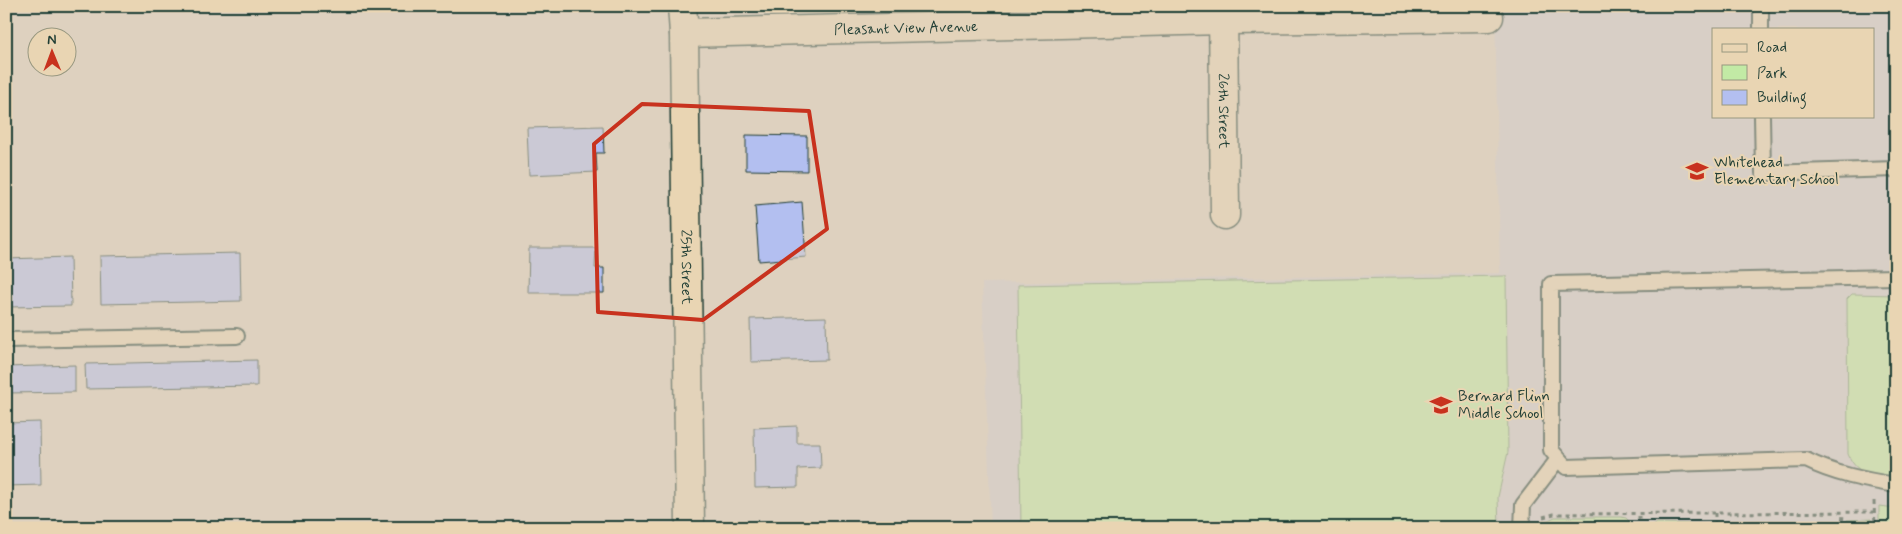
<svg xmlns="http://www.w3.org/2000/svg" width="1902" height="534" font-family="Mynerve,sans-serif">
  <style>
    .built { fill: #d1ccce; fill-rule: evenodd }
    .green { fill: #c2eaa5; stroke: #70946c }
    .building { fill: #b3bff0; stroke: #1f3d34 }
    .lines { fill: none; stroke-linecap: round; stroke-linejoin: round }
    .lane-casing { stroke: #1f3d34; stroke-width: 18 }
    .street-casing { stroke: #1f3d34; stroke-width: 31 }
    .path { stroke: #1f3d34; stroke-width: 3; stroke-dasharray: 4 4; stroke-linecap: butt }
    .lane { stroke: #e9d5b3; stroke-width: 14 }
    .street { stroke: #e9d5b3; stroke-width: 28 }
    .marked { fill: none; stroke: #c8321e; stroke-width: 4; stroke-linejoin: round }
    .labels { text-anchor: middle; stroke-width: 4; stroke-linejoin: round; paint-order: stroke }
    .street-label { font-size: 15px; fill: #1f3d34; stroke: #e9d5b3 }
    .poi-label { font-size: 15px; fill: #1f3d34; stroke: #e9d5b3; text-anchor: start }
  </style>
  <rect width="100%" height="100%" fill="#ded1bf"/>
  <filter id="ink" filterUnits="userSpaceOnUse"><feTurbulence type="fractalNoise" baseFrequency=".02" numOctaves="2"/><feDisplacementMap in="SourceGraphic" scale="10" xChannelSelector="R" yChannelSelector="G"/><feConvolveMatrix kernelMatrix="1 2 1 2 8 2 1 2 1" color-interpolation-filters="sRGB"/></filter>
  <g filter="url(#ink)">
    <!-- built -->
    <path class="built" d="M1495,6H1896V528H991L982,283L1500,273ZM1713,29H1873V116H1713Z"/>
    <!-- green -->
    <g class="green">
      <path d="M1506,276L1508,452L1498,497L1499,528H1021L1018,285Z"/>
      <path d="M1852,294L1896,295V479C1874,474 1858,478 1848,454L1847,299Z"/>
      <path d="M1879,506L1896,508V528H1879Z"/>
      <path d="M1555,517H1621L1626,518L1631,523V528H1539L1542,523Z"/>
      <path d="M1871,519V528H1847V520Z"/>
      <path d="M1761,521L1765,523L1769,528H1725L1727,524L1732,522Z"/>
      <path d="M1657,523L1704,524L1708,528H1651Z"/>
    </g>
    <!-- building -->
    <g class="building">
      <path d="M603,126L604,153H596L597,172L529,175L527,128Z"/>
      <path d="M746,135L807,136V171L746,170Z"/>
      <path d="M802,202L806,257L759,261L755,206Z"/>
      <path d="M529,248H596L595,268H604V293H528Z"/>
      <path d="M240,253L241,301L101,304L100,256Z"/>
      <path d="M70,257L71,306L6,307V259Z"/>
      <path d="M826,317L827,360L751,362L750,319Z"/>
      <path d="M257,360V386L86,389L85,364Z"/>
      <path d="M75,365V392L6,393V367Z"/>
      <path d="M40,422L41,485L6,486V423Z"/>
      <path d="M797,426V443H820L821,468L798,469V487L755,488L754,428Z"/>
      <path d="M618,525V528H497V527Z"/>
    </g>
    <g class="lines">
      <!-- lane casing -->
      <g class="lane-casing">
        <g id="lane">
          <path d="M1761,6V29"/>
          <path d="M1762,116L1763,173L1896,169"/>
          <path d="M1896,277L1551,284V450L1566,467L1806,460C1834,474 1865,480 1896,485"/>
          <path d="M6,340L237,336"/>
          <path d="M1522,528L1523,505L1558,459"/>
        </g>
      </g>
      <!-- street casing -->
      <g class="street-casing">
        <g id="street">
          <path id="s1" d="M682,6L684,33L690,528"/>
          <path id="s2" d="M1223,6L1225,215"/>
          <path id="s3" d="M684,33L1223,20L1489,17"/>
        </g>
      </g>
      <!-- path -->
      <g class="path">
        <path d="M1874,501L1875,528"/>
        <path d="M1715,513V528"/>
        <path d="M1543,517L1554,514L1874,512"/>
        <path d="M1639,528V514"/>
        <path d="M1842,528L1843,513"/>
      </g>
      <!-- lane -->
      <use href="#lane" class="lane"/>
      <!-- street -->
      <use href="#street" class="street"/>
    </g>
  </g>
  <!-- marked area -->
  <path d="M0 0H1902V534H0ZM642,104L809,111L827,229L703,320L598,312L594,144Z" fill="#ded1bf" fill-opacity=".55" fill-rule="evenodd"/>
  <path class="marked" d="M642,104L809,111L827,229L703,320L598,312L594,144Z"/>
  <!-- icons -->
  <defs>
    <g id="school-bare" transform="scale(1.725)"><path d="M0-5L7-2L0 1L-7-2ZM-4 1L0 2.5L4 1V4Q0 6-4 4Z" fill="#c8321e" stroke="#e9d5b3" stroke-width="2.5" paint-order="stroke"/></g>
  </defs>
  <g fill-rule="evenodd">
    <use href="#school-bare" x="1697" y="171"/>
    <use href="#school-bare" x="1441" y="405"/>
  </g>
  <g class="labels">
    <!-- street labels -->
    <g class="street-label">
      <text dy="5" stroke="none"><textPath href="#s3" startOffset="222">Pleasant View Avenue</textPath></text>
      <text dy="5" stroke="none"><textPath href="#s2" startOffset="105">26th Street</textPath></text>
      <text dy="5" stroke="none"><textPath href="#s1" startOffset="261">25th Street</textPath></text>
    </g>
    <!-- poi labels -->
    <g class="poi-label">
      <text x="1714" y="167">Whitehead<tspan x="1714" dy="17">Elementary School</tspan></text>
      <text x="1458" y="401">Bernard Flinn<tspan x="1458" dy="17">Middle School</tspan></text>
    </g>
  </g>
  <!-- margin -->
  <rect width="1902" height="534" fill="none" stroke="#e9d5b3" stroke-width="25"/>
  <rect x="12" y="12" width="1877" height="509" fill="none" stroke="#1f3d34" stroke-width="2" filter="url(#ink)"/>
  <!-- legend -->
  <rect x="1712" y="28" width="162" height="90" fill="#e9d5b3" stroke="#989880"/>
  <rect x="1722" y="44" width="25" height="8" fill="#e9d5b3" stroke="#989880"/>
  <text x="1757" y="52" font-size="15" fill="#1f3d34">Road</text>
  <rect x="1722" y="65" width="25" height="15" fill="#c2eaa5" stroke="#989880"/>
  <text x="1757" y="78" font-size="15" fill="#1f3d34">Park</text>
  <rect x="1722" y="90" width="25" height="15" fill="#b3bff0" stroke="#989880"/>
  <text x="1757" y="102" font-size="15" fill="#1f3d34">Building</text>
  <!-- north arrow -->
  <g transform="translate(52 52) rotate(359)"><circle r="24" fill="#e9d5b3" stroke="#989880"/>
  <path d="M0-4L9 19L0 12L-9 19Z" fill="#c8321e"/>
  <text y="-8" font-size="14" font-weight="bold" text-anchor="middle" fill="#1f3d34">N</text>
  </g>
</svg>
